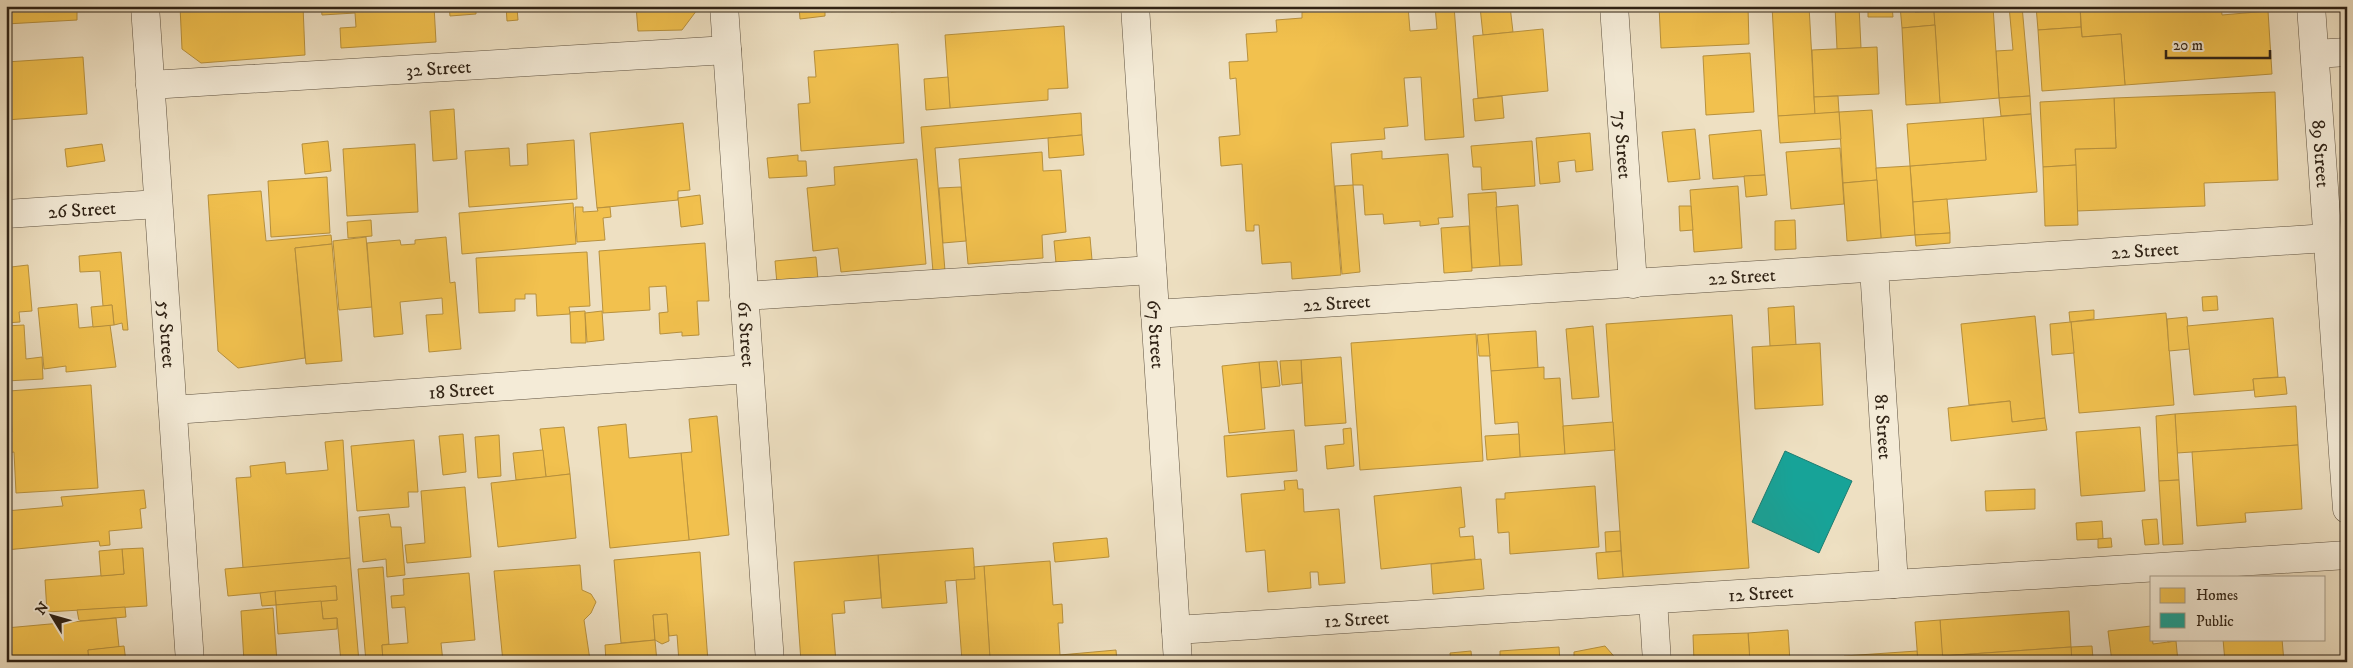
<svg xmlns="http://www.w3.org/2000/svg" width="2353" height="668" font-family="'IM FELL DW Pica',serif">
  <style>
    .homes { fill: #f2c14e; stroke: #b8913d }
    .public { fill: #17a398; stroke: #1e7c71 }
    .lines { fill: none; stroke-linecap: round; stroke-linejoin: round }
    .minor-casing { stroke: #5f5240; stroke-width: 29 }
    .minor { stroke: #f4ebd7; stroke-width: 28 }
    .labels { text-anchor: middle; stroke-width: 5; stroke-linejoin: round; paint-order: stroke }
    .street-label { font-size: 19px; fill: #2f2215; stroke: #f4ebd7 }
  </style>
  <rect width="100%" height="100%" fill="#eee0c2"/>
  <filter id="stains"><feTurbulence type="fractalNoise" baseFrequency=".004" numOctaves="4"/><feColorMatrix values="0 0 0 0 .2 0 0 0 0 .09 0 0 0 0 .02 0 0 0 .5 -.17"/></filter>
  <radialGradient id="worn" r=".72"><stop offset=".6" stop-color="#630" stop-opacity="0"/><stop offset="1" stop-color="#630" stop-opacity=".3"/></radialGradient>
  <!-- homes -->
  <g class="homes">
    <path d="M6,6H77V20L6,24Z"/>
    <path d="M180,6H303L305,55L201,63L182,49Z"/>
    <path d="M321,6H434L436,42L341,48L340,28L356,27L355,13L322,15Z"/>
    <path d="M449,6H476V14L450,16Z"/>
    <path d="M485,6H533V7L517,8L518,20L507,21L506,6L485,8Z"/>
    <path d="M636,6H697V10L682,30L638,31Z"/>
    <path d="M799,6H839L825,7V16L800,19Z"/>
    <path d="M891,6H924L925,9L891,12Z"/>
    <path d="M934,6H969L934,9Z"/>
    <path d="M1376,6H1408L1410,31L1437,29L1435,6H1454L1464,137L1425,140L1421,77L1404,78L1408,126L1384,128L1385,139L1331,143L1341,275L1292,279L1291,262L1262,264L1259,225H1254V231H1246L1242,164L1221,166L1219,137L1240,135L1236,78L1230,79L1229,62L1248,61L1246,34L1277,32L1276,20L1302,18V12Z"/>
    <path d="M1510,6L1513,32L1483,35L1480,7Z"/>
    <path d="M1659,6H1748L1749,44L1661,48Z"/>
    <path d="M1772,6H1809L1815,114L1778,116Z"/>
    <path d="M1835,6H1859L1861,48L1837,49Z"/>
    <path d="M1868,6H1892L1893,17H1868Z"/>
    <path d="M1900,6H1914L1915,12L1934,11L1935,25L1902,28Z"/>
    <path d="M1914,6H1945V11L1915,12Z"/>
    <path d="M1945,6H1977L1978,8L1945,11Z"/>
    <path d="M2009,6H2022L2030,96L1999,98L1996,51L2013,50Z"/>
    <path d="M2036,6H2080L2081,27L2038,30Z"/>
    <path d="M2080,6H2221L2222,15L2268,11L2272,74L2125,85L2121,34L2082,37Z"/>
    <path d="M1993,7L1999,98L1940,103L1934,11Z"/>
    <path d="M1935,25L1940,103L1906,105L1902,28Z"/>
    <path d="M1064,26L1068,88L1048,89V100L950,108L945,35Z"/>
    <path d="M2081,27L2082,37L2121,34L2125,85L2042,91L2038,30Z"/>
    <path d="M1543,29L1548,91L1478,98L1473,36Z"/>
    <path d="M898,44L904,143L801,151L798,104L810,103L808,77H816L814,51Z"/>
    <path d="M1877,47L1879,94L1814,97L1812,50Z"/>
    <path d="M1750,53L1754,112L1706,115L1703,56Z"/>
    <path d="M83,57L87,114L6,120V62Z"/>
    <path d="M948,77L950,108L926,110L924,79Z"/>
    <path d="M2275,92L2278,180L2204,183L2205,206L2077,211L2075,149L2116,148L2114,98Z"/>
    <path d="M1502,96L1504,118L1475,121L1473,99Z"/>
    <path d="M1838,96L1839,112L1815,114L1814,97Z"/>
    <path d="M2030,96L2031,114L2001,116L1999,98Z"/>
    <path d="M2114,98L2116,148L2075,149L2076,165L2043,167L2040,102Z"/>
    <path d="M454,109L457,159L433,161L430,111Z"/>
    <path d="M1872,110L1877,180L1843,183L1839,112Z"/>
    <path d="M1839,112L1841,139L1780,143L1778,116Z"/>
    <path d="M1081,113L1082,135L935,148L945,271L933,272L921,127Z"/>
    <path d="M2031,114L2037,192L1913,202L1910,166L1986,160L1983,118Z"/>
    <path d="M1983,118L1986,160L1910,166L1907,124Z"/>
    <path d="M683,123L690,190L678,191V200L597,208L590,133Z"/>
    <path d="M1695,129L1700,179L1668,182L1662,132Z"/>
    <path d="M1761,130L1765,175L1713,179L1709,135Z"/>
    <path d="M1590,133L1593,170L1576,172L1575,160L1558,162L1560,182L1540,184L1536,138Z"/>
    <path d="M1082,135L1084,155L1049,158L1048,138Z"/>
    <path d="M574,140L577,199L469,207L465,151L509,148L510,166L528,165L527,144Z"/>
    <path d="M328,141L331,171L305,174L302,144Z"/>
    <path d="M1532,141L1535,186L1482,190L1481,167H1473L1471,146Z"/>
    <path d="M102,144L105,161L67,167L65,149Z"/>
    <path d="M415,144L418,212L347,216L343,149Z"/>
    <path d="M1840,148L1844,204L1791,209L1786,152Z"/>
    <path d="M1382,151V159L1448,154L1453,217L1438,218L1439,224L1420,226V221L1384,224L1383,214L1365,215L1363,185H1353L1351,154Z"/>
    <path d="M1042,152L1043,171L1061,170L1066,232L1042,235L1043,258L968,264L959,159Z"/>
    <path d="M798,155V161H806L807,176L769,178L767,158Z"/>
    <path d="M917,159L926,264L841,272L838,248L813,251L807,188L835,185L834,167Z"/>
    <path d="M2076,165L2078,225L2045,226L2043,167Z"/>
    <path d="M1910,166L1915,235L1881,238L1876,168Z"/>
    <path d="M1765,175L1767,195L1746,197L1744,176Z"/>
    <path d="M327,177L330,233L271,237L268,181Z"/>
    <path d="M1877,180L1881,238L1847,241L1843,183Z"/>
    <path d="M1353,185L1360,272L1342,274L1335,186Z"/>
    <path d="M1738,186L1742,248L1694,252L1690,190Z"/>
    <path d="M961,187L966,241L943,243L939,188Z"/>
    <path d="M261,191L266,241L331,235L332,244L295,248L305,358L238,368L218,351L208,195Z"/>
    <path d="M1496,192L1500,266L1472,268L1468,194Z"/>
    <path d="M700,195L703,224L681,227L678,198Z"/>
    <path d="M1947,199L1950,233L1915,235L1913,202Z"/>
    <path d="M573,203L576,244L462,254L459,213Z"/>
    <path d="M1518,205L1522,265L1500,266L1496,207Z"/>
    <path d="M1679,206H1691L1693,230L1680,231Z"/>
    <path d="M575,207H583V212L598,211L597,208L610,207L611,217L603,218L605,240L577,242Z"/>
    <path d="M371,220L372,236L348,238L347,222Z"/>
    <path d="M1795,220L1796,249L1775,250V221Z"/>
    <path d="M1469,226L1472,271L1444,273L1441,228Z"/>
    <path d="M1950,233V243L1916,246L1915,235Z"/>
    <path d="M366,237L372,307L339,310L333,241Z"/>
    <path d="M446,237L450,283L455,282L461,349L429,352L426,315L443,314L442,298L400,302L403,334L374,337L367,243L400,240L401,245L415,244V240Z"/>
    <path d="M1090,237L1092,260L1056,263L1054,241Z"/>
    <path d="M705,243L709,301H697L699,335L682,336V332L660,334L659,313L668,312L666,286L649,287L650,310L603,313L599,251Z"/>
    <path d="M332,244L342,361L306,364L295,248Z"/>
    <path d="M121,252L128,330H123L122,323L114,325L112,305L103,306L100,271L80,272L79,256Z"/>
    <path d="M587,252L590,306L569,307L570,314L537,316L536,294H525V299H515V311L479,313L476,258Z"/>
    <path d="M816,257L818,280L777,284L775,261Z"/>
    <path d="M11,258V267L28,265L32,311L19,312L20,322L6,323V259Z"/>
    <path d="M2217,296L2218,310L2203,311L2202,297Z"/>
    <path d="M77,304L79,328L110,325L116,367L66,372V366L44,369L38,308Z"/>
    <path d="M112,305L114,325L93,327L91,307Z"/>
    <path d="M1794,306L1796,345L1770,346L1768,308Z"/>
    <path d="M2094,310V319L2070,322L2069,312Z"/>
    <path d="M585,311L586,343H571L570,312Z"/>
    <path d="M602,311L604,340L587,342L585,313Z"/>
    <path d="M2166,313L2174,405L2079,413L2071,322Z"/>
    <path d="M1732,315L1749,568L1623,577L1606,324Z"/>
    <path d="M2035,316L2045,418L2012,422L2010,401L1969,405L1961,324Z"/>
    <path d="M2187,317L2190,349L2169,351L2167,319Z"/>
    <path d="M2273,318L2278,377L2253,379L2254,390L2194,395L2187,326Z"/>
    <path d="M2071,322L2074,353L2052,355L2050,324Z"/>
    <path d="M24,325L26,359L42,357L43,379L6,381V326Z"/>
    <path d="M1593,326L1599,397L1572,399L1566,329Z"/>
    <path d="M1536,331L1538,368L1491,371L1488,334Z"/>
    <path d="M1476,334L1483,461L1360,470L1351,343Z"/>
    <path d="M1488,334L1490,356H1479L1477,335Z"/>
    <path d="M1820,343L1823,405L1755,409L1752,347Z"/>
    <path d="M1341,357L1346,423L1305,426L1301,360Z"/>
    <path d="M1301,360L1302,383L1282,385L1280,361Z"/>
    <path d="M1277,361L1280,386L1261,388L1259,362Z"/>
    <path d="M1259,362L1265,429L1229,433L1222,366Z"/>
    <path d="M1544,367V379L1560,378L1565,454L1520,457L1518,422L1495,424L1491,371Z"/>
    <path d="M2285,377L2287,394L2255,397L2253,379Z"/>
    <path d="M91,385L98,488L16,493L14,452L8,453L6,433L12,432L9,391Z"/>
    <path d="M2010,401L2012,422L2045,418L2047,430L1951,441L1948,408Z"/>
    <path d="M2296,406L2298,445L2177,453L2175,414Z"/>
    <path d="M2175,414L2179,480L2159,481L2156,416Z"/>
    <path d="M717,416L729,535L689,540L681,453L692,452L689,419Z"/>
    <path d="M1613,422L1615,450L1565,454L1563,426Z"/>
    <path d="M626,424L629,458L681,453L689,540L610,548L598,427Z"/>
    <path d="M564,427L570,474L546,477L540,429Z"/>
    <path d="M2140,427L2145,491L2081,496L2076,432Z"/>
    <path d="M1351,428L1354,466L1327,469L1325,446L1344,444L1343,429Z"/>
    <path d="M1294,430L1297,471L1227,477L1224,436Z"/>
    <path d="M463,434L466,472L443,475L439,436Z"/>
    <path d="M1519,434L1520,457L1487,460L1485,436Z"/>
    <path d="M499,435L501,476L478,478L475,437Z"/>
    <path d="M343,440L350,558L243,568L236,478L251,477L250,466L285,462L286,474L328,470L325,442Z"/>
    <path d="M414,440L418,492H408L409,507L357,511L351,446Z"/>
    <path d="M2298,445L2302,509L2245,513L2246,522L2197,526L2192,452Z"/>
    <path d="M543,450L546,477L516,480L513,453Z"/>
    <path d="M6,461L10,501L6,502Z"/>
    <path d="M570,474L576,538L498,547L491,483Z"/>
    <path d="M1297,480L1298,489H1303L1304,512L1339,509L1345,583L1319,585L1318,572H1310L1311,588L1268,592L1265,550L1246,552L1241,494L1285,490L1284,481Z"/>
    <path d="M2179,480L2183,544L2163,545L2159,481Z"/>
    <path d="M1595,486L1599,547L1510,554L1509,532L1498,533L1496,499H1505V493Z"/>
    <path d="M465,487L471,557L407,563L405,545L425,543L421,491Z"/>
    <path d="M1461,487L1465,527L1459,528L1460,537L1473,536L1475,559L1381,569L1374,496Z"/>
    <path d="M2035,489V509L1986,511L1985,491Z"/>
    <path d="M144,490L146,508L140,509L142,528L109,531L110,545L100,546L99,541L6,550V511L63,506L61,497Z"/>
    <path d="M389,514L391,527H401L405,575L387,577L386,559L363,562L359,517Z"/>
    <path d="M2157,519L2159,544L2145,545L2142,520Z"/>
    <path d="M2102,521L2103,539L2077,540L2076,523Z"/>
    <path d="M1620,531L1621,551L1606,552L1605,532Z"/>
    <path d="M1107,538L1109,557L1055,562L1053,543Z"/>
    <path d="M2111,538L2112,547L2098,548V539Z"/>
    <path d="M143,548L147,606L47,612L45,580L124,574L122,549Z"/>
    <path d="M973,548L975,579L945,581L947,603L882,608L878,555Z"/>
    <path d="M122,549L124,574L101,576L99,551Z"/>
    <path d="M1621,551L1623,577L1598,579L1596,553Z"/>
    <path d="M700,552L708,662H679L677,635L669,636L667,614L653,615L655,640L621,643L614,560Z"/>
    <path d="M878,555L881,598L844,601L845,613L832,614L836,662H801L794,562Z"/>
    <path d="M350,558L359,662H341L337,618L323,619L321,601L337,600L336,586L228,596L225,569Z"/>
    <path d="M1481,559L1484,589L1433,594L1431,564Z"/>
    <path d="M1050,561L1053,605L1062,604L1063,623H1058L1060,655L1116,650L1117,662H998V658L990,659L984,566Z"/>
    <path d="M580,565L582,590L591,594L596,602L591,613L584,620L590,660L503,662L494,571Z"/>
    <path d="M984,566L990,659L962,661L956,580L975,579L974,567Z"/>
    <path d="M383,567L389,644L382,645L383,662H366L358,569Z"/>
    <path d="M469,573L475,640L441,643L443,662H383L382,645L408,643L405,607L392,608L391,596L404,595L403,579Z"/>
    <path d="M336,586L337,600L276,605L275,591Z"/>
    <path d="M275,591L276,605L262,606L260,593Z"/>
    <path d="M321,601L323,619L337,618V629L278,634L276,605Z"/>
    <path d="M125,607L126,617L79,621L77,610Z"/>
    <path d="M273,608L277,662H244L241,611Z"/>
    <path d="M2069,611L2071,647L1942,656L1940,620Z"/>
    <path d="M667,614L669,641L662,644L655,640L653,615Z"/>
    <path d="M116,618L119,647L88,650L89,662H6V628Z"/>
    <path d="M1940,620L1943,662H1918L1915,622Z"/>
    <path d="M2151,626L2153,644L2176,641L2178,662H2112L2108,631Z"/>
    <path d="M1788,630L1790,662H1750L1748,633Z"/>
    <path d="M1748,633L1750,662H1694L1693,635Z"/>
    <path d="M2167,639H2187L2168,642Z"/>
    <path d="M2223,639H2282L2284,662H2225Z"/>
    <path d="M655,640L657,662H606L605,645Z"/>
    <path d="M124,646L126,662H89L88,650Z"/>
    <path d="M1605,646L1619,662H1574V652Z"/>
    <path d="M2092,646L2093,659L2099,658V662H2072L2071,647Z"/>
    <path d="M1559,647L1560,662H1500V651Z"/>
    <path d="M2071,647L2072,662H1943L1942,656Z"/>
    <path d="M1471,651L1472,662H1451L1450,653Z"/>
    <path d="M1917,651L1918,662H1844V656Z"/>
  </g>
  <!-- public -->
  <path class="public" d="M1785,451L1852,481L1819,553L1752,522Z"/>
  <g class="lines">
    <!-- minor casing -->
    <g class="minor-casing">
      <g id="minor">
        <path id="s1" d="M145,6L190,662"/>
        <path id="s2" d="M724,6L770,662"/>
        <path id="s3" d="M1135,6L1178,662"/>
        <path id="s4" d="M1614,6L1633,284"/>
        <path id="s5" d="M2311,6L2347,509"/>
        <path d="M2315,54L2347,52"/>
        <path id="s6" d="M150,85L727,50"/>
        <path id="s7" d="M6,214L158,204"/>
        <path id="s8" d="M1874,268L1894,584"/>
        <path d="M744,296L1152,270"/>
        <path id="s9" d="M1155,314L2327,238"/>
        <path id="s10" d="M173,410L749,369"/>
        <path d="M1653,600L1657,662"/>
        <path id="s11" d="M1176,630L2347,555"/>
      </g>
    </g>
    <!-- minor -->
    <use href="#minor" class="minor"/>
  </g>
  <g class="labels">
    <!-- street labels -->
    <g class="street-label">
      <text dy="7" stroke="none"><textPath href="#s6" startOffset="289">32 Street</textPath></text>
      <text dy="7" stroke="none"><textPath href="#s4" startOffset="139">75 Street</textPath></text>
      <text dy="7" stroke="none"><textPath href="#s5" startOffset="148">89 Street</textPath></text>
      <text dy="7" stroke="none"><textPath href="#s7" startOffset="76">26 Street</textPath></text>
      <text dy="7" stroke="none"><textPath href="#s9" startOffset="992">22 Street</textPath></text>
      <text dy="7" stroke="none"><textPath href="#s9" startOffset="588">22 Street</textPath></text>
      <text dy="7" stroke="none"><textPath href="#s9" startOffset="182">22 Street</textPath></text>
      <text dy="7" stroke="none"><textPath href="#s1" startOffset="329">55 Street</textPath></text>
      <text dy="7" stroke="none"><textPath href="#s2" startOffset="329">61 Street</textPath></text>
      <text dy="7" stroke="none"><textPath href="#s3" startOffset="329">67 Street</textPath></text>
      <text dy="7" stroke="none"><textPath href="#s10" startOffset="289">18 Street</textPath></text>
      <text dy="7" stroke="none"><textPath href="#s8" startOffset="159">81 Street</textPath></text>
      <text dy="7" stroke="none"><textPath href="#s11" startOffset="586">12 Street</textPath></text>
      <text dy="7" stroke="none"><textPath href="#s11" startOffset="181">12 Street</textPath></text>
    </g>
  </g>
  <!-- margin -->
  <rect width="2353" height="668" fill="none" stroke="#eee0c2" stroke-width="25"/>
  <rect x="8" y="8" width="2338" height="653" fill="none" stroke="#2f2215" stroke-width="2.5"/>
  <rect x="12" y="12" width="2328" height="643" fill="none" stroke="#2f2215"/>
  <!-- legend -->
  <rect x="2150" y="576" width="175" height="65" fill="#f4ebd7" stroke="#a59b89"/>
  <rect x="2160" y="588" width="25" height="15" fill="#f2c14e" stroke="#a59b89"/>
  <text x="2196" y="600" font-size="15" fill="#2f2215">Homes</text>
  <rect x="2160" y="613" width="25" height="15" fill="#17a398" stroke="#a59b89"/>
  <text x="2196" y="626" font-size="15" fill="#2f2215">Public</text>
  <!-- north arrow -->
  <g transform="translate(52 616) rotate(307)" stroke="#f4ebd7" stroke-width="4" paint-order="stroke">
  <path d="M0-4L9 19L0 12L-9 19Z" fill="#2f2215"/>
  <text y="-8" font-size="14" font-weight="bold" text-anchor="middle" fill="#2f2215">N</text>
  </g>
  <!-- scale -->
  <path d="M2166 50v8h104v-8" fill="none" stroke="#2f2215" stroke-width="2.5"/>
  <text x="2173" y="50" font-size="15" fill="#2f2215" stroke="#f4ebd7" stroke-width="4" paint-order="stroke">20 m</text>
  <rect width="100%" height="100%" filter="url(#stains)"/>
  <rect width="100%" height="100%" fill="url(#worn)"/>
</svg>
